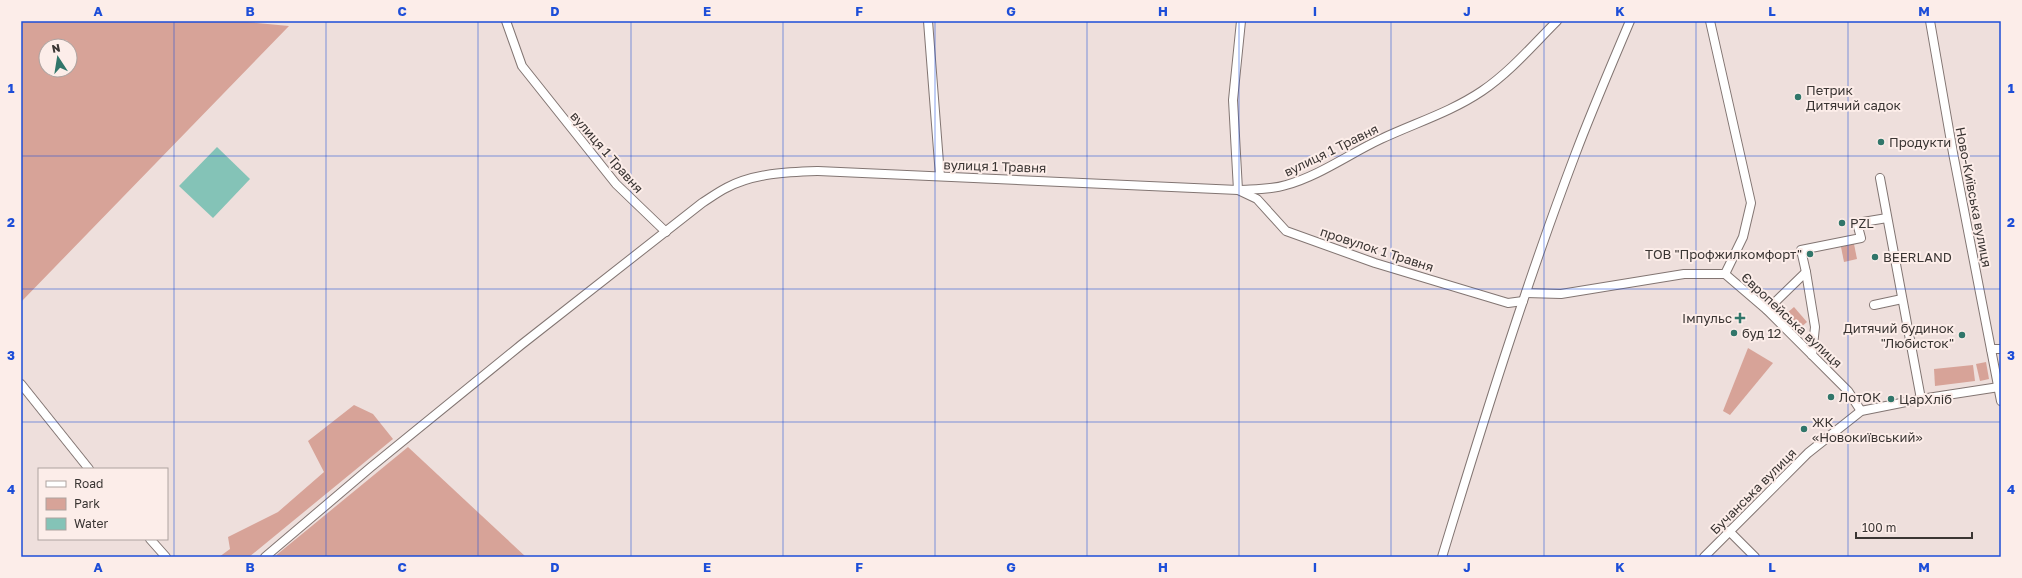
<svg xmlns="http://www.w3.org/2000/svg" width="2022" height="578" font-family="'Golos Text',sans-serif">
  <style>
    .green { fill: #d7a398; fill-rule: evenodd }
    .water { fill: #84c3b7 }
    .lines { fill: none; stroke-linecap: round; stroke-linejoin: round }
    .street-casing { stroke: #827572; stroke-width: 10 }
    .street { stroke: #fff; stroke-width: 8 }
    .grid { fill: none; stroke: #1d4ed8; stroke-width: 1; stroke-opacity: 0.55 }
    .poi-dot { fill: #31766a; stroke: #fcede9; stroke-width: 1.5 }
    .labels { text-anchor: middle; stroke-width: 4; stroke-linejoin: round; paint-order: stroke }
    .poi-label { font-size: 13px; fill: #3a3533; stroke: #fcede9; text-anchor: start }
    .street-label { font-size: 13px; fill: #3a3533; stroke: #fcede9 }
    .neatline { fill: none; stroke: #1d4ed8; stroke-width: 1.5 }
    .grid-label { font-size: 13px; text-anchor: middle; font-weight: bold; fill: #1d4ed8 }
  </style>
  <rect width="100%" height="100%" fill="#eedfdc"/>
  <!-- green -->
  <g class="green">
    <path d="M21,21H237L289,26L21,302ZM46,46H70V70H46Z"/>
    <path d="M1854,244L1857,259L1844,262L1841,247Z"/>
    <path d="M1794,307L1807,322L1800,328L1787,313Z"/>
    <path d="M1748,348L1773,363L1730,415L1723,411Z"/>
    <path d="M1986,362L1989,379L1980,381L1976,364Z"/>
    <path d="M1973,365L1975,381L1935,386L1934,369Z"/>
    <path d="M354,405L373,414L393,439L249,557H219L230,549L228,537L278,512L324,472L308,441Z"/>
    <path d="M408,447L526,557H274Z"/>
  </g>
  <!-- water -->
  <path class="water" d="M217,147L250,179L213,218L179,186Z"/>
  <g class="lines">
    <!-- street casing -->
    <g class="street-casing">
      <g id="street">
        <path d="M506,21L522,66L616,184L666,232"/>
        <path d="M928,21L940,176"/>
        <path d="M1241,21L1233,100L1238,190L1257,199L1286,231L1375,263L1508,303L1523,301"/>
        <path d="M1710,21L1751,203L1743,237L1725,274"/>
        <path d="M1930,21L1953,153L2001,401"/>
        <path d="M1880,178L1921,399"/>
        <path d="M1806,272L1801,250L1861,238L1857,223L1887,218"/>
        <path d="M1526,293L1561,294L1684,274H1725L1767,310L1848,391L1861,411"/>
        <path d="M1874,305L1902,299"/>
        <path d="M1767,310L1806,272L1815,327L1812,355"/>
        <path d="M1991,349H2001"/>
        <path d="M21,384L89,469"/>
        <path d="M1729,531L1755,557"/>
        <path d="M150,539L166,557"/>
        <path d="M265,557L371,467L521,345L702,203C710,198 718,192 726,188C754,173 788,172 818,171L1238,190C1254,189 1270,190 1286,185C1319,176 1349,154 1381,139C1415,123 1451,112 1482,91C1510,72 1533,45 1557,21"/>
        <path d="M1442,557C1483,422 1525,287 1575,155C1592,110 1611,66 1630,21"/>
        <path d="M1704,557L1808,453L1861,411L1921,399L1999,387"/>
      </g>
    </g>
    <!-- street -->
    <use href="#street" class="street"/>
  </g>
  <!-- grid -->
  <path class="grid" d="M174,21V557M326,21V557M478,21V557M631,21V557M783,21V557M935,21V557M1087,21V557M1239,21V557M1391,21V557M1544,21V557M1696,21V557M1848,21V557M21,156H2001M21,289H2001M21,422H2001"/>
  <!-- markers -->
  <g class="poi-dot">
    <circle cx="1798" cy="97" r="4"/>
    <circle cx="1881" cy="142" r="4"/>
    <circle cx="1842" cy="223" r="4"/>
    <circle cx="1810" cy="254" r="4"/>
    <circle cx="1875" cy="257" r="4"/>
    <path d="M1738 312h4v4h4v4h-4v4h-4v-4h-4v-4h4z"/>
    <circle cx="1734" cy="333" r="4"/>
    <circle cx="1962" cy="335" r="4"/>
    <circle cx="1831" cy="397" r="4"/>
    <circle cx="1891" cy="399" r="4"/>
    <circle cx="1804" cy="429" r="4"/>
  </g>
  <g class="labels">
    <!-- poi labels -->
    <g class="poi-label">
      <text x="1806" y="95">Петрик<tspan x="1806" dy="15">Дитячий садок</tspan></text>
      <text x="1889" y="147">Продукти</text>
      <text x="1850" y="228">PZL</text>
      <text x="1802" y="259" text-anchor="end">ТОВ "Профжилкомфорт"</text>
      <text x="1883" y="262">BEERLAND</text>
      <text x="1732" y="323" text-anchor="end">Імпульс</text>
      <text x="1954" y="333" text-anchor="end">Дитячий будинок<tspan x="1954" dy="15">"Любисток"</tspan></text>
      <text x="1742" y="338">буд 12</text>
      <text x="1839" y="402">ЛотОК</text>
      <text x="1899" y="404">ЦарХліб</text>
      <text x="1812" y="427">ЖК<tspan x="1812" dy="15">«Новокиївський»</tspan></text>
    </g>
    <!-- street labels -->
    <g class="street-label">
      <text transform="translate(1331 150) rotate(-26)" y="5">вулиця 1 Травня</text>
      <text transform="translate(607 152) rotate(49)" y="5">вулиця 1 Травня</text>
      <text transform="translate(995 166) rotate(2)" y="5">вулиця 1 Травня</text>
      <text transform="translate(1974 197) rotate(79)" y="5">Ново-Київська вулиця</text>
      <text transform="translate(1377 249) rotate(18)" y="5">провулок 1 Травня</text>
      <text transform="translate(1792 320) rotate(43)" y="5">Європейська вулиця</text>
      <text transform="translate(1753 491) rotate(-45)" y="5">Бучанська вулиця</text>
    </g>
  </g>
  <!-- border -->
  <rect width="2022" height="578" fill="none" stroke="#fcede9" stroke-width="44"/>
  <!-- legend -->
  <rect x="38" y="468" width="130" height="72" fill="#fcede9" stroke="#aea3a0"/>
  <rect x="46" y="481" width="20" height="6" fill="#ffffff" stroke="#aea3a0"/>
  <text x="74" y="488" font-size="12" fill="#3a3533">Road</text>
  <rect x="46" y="498" width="20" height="12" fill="#d7a398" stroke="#aea3a0"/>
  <text x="74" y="508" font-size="12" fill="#3a3533">Park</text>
  <rect x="46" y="518" width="20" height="12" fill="#84c3b7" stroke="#aea3a0"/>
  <text x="74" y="528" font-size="12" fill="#3a3533">Water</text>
  <!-- north arrow -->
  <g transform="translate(58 58) rotate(348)"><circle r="19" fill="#fcede9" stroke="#aea3a0"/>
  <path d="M0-3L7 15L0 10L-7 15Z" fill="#31766a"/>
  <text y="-6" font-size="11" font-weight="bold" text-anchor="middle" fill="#3a3533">N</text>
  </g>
  <!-- scale -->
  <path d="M1856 532v6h116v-6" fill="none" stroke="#3a3533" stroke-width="2"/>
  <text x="1862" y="532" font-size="12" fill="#3a3533" stroke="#fcede9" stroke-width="3" paint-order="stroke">100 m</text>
  <rect x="22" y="22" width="1978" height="534" class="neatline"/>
  <g class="grid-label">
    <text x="98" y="16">A</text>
    <text x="250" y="16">B</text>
    <text x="402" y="16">C</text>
    <text x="555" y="16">D</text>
    <text x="707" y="16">E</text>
    <text x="859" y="16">F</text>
    <text x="1011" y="16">G</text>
    <text x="1163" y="16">H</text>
    <text x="1315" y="16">I</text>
    <text x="1467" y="16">J</text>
    <text x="1620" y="16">K</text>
    <text x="1772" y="16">L</text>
    <text x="1924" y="16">M</text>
    <text x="11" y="93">1</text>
    <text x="2011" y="93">1</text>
    <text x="11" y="227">2</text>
    <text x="2011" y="227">2</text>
    <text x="11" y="360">3</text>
    <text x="2011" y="360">3</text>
    <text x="11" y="494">4</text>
    <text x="2011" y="494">4</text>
    <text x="98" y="572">A</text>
    <text x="250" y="572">B</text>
    <text x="402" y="572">C</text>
    <text x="555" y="572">D</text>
    <text x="707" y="572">E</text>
    <text x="859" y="572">F</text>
    <text x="1011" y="572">G</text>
    <text x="1163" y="572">H</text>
    <text x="1315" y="572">I</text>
    <text x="1467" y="572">J</text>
    <text x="1620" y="572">K</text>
    <text x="1772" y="572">L</text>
    <text x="1924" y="572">M</text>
  </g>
</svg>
